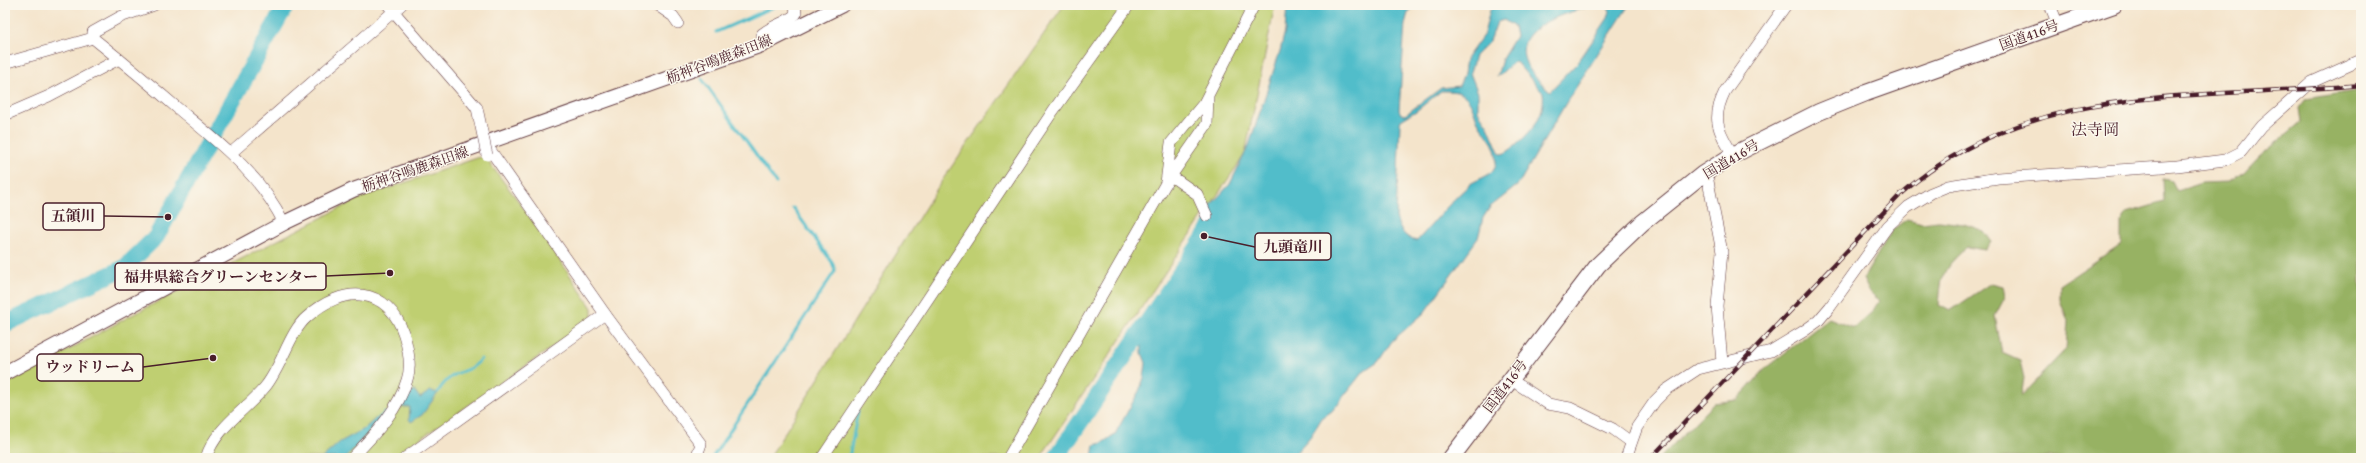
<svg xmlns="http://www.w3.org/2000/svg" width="2366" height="463" font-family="'Gentium Book Plus','Noto Serif JP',serif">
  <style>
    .green { fill: #bfcf71; stroke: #84774e }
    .forest { fill: #97b263; stroke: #706847 }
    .water { fill: #51bdca; stroke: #4e6e7a; fill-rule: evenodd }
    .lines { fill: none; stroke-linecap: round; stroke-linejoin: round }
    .stream { stroke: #51bdca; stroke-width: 3 }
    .river { stroke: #51bdca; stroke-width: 17 }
    .minor-casing { stroke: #643d43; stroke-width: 12 }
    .major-casing { stroke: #643d43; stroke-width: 16 }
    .highway-casing { stroke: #643d43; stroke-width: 18 }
    .minor { stroke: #fff; stroke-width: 11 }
    .major { stroke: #fff; stroke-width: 14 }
    .highway { stroke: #fff; stroke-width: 16 }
    .rail-casing { stroke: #4a1f2b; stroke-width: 4.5 }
    .rail { stroke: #fbf7ec; stroke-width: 3; stroke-dasharray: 9; stroke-linecap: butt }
    .minor-bridge-casing { stroke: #643d43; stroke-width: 12; stroke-linecap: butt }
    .minor-bridge { stroke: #fff; stroke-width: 11 }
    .labels { text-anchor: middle; stroke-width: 3; stroke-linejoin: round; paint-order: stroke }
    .street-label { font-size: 14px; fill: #4a1f2b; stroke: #fbf7ec }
    .quarter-label { font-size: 16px; fill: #4a1f2b; stroke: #fbf7ec }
    .leader { fill: none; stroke: #4a1f2b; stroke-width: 1.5 }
    .callout-dot { fill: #4a1f2b; stroke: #fbf7ec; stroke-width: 1.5 }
    .callout { fill: #fbf7ec; stroke: #4a1f2b; stroke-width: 1.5 }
    .callout-label { font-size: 15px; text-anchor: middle; font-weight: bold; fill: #4a1f2b }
  </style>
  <rect width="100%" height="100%" fill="#fbf7ec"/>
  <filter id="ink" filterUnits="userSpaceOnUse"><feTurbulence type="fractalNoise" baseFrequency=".025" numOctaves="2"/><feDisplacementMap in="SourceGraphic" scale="8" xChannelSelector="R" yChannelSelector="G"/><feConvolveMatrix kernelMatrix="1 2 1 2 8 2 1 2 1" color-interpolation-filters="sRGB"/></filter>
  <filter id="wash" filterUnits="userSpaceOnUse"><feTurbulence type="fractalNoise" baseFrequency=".012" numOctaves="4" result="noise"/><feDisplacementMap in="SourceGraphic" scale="16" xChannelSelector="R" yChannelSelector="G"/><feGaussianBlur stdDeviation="0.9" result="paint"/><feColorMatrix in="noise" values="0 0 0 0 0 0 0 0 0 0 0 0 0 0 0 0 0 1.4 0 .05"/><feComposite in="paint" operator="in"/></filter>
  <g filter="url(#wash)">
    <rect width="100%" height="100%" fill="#f4e4cb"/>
    <!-- green -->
    <g class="green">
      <path d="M1064,5H1275L1245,154L1040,458H769L943,179Z"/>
      <path d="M480,157L487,160L532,219L592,308V320L392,458H5V385L130,316L360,198Z"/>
    </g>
    <!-- forest -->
    <path class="forest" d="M2361,90V458H1660L1714,403L1737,400L1767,367L1829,318L1854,328L1872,312L1879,301L1869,291L1863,279L1892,230L1907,219L1922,223L1938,221L1964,224L1984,231L1991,241L1985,250L1967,247C1942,270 1942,272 1939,305L1950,311L1991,283L2003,286L2005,297L1995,316L2002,353L2020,361L2024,378L2021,396L2066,349L2068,321L2060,300V285L2121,244V223L2127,213L2164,202L2163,179L2172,181L2177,191L2201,183L2229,182L2244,173L2258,158L2301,122L2299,108L2306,99Z"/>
    <!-- water -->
    <g class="water">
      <path d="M1287,5H1415L1408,13L1405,24L1399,110L1401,114L1405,115L1441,88L1459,86L1464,74L1466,59L1484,34L1490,10L1493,5H1588L1585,8C1534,21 1495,45 1550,91L1578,62L1608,18L1610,11L1607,5H1629L1566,103L1518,185L1490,207L1483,218L1478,238L1424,313L1392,341L1378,362L1362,373L1332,411L1322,418L1310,437L1291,458H1092L1094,445L1102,443L1115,434L1139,391L1144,378L1146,363L1142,353L1141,334L1147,317L1175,272L1185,267L1198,253L1204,240L1209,207L1230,184L1249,145L1280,51L1285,31ZM1504,20L1514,27L1516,36L1502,59L1497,77L1515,61L1543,93C1546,116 1530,133 1514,147C1509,150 1506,154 1500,154L1488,126L1478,111V93L1470,73L1475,56L1490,41L1497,22ZM1441,91C1464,90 1469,96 1476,117C1480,130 1494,139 1496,154C1497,162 1496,168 1490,173C1485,178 1475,180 1469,185C1450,202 1434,222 1417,241C1404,238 1399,229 1396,217L1400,123L1401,120L1416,111Z"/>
      <path d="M414,390L420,398L430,391L438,393L422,415L411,422L409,419L410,407H401L406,396Z"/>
      <path d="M376,418L379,421L345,458H322L340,442L364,429Z"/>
    </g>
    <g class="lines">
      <!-- stream -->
      <g class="stream">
        <path d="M716,32L778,5"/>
        <path d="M702,79L776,183"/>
        <path d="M438,392C442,385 448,378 456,374C466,369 474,369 481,359"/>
        <path d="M377,420L385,413"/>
        <path d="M712,458L835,271L832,262L793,208"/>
        <path d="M849,458L858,411"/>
      </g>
      <!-- river -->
      <g class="river">
        <path d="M5,324L124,268L156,237L286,5"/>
        <path d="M1056,458L1218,217"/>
      </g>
    </g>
  </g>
  <g filter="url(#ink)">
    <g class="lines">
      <!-- minor casing -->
      <g class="minor-casing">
        <g id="minor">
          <path d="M388,5L477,108"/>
          <path d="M657,5L673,16L678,23"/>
          <path d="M2050,5L2058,25"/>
          <path d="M93,38C123,62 153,87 182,112C223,146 260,175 284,223"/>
          <path d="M762,45V34C773,25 786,23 796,14L795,5"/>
          <path d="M5,63L93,38V32L120,17L154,5"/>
          <path d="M1208,95L1207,124L1166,183L1171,143L1204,103L1254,5"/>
          <path d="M5,115L49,96L119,59"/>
          <path d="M486,144L605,314L701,444L696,458"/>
          <path d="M231,153L401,5"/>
          <path d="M1733,155C1718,130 1711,119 1725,91L1786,5"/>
          <path d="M1703,174L1708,181L1722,252L1717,306L1722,362"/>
          <path d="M1171,176L1197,194L1207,216"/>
          <path d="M1510,379L1548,404L1570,408L1613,429L1631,442"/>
          <path d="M206,458C215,428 246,410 265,387C281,368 290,331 307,317C342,285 388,285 404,335C408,348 412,366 407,380C398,411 374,435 352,458"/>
          <path d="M405,458L605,314"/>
          <path d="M822,458L1053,111L1129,5"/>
          <path d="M1008,458L1166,183"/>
          <path d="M1626,458L1637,427L1655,401L1666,390L1698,369L1771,351L1804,331L1818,321L1830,307L1888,226L1908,207L1931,193L1948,186L1998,178L2177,166L2225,160L2241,152L2262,126L2312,82L2361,60"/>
        </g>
      </g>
      <!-- major casing -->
      <g class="major-casing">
        <path id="major" d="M5,373L284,223L353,190L762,45L842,5"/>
      </g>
      <!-- highway casing -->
      <g class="highway-casing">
        <path id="highway" d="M1451,458L1598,265L1642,223L1703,174L1733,155L1819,112L1866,93L2114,5"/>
      </g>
      <!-- minor -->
      <use href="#minor" class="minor"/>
      <!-- major -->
      <use href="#major" class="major"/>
      <!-- highway -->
      <use href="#highway" class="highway"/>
      <!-- rail casing -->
      <g class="rail-casing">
        <path id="rail" d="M1651,458L1900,195C2029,79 2201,100 2361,85"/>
      </g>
      <!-- rail -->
      <use href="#rail" class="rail"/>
      <!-- minor-bridge casing -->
      <g class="minor-bridge-casing">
        <path id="minor-bridge" d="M477,108L487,155"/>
      </g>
      <!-- minor-bridge -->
      <use href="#minor-bridge" class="minor-bridge"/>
    </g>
  </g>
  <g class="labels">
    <!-- street labels -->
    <g class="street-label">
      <text transform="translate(2029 35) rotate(-20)" y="5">国道416号</text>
      <text transform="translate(719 59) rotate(-21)" y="5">栃神谷鳴鹿森田線</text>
      <text transform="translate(1731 159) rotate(-31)" y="5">国道416号</text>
      <text transform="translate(415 169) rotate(-19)" y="5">栃神谷鳴鹿森田線</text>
      <text transform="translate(1505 386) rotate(-53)" y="5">国道416号</text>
    </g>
    <!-- quarter labels -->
    <g class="quarter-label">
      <text x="2095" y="135">法寺岡</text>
    </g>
  </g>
  <!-- callouts -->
  <path class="leader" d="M168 217L104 216M1204 236L1255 247M390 273L326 276M213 358L143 367"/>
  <g class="callout-dot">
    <circle cx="168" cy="217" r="4"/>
    <circle cx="1204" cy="236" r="4"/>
    <circle cx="390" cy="273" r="4"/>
    <circle cx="213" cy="358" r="4"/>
  </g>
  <g class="callout">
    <rect x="43" y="203" width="61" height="27" rx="4"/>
    <rect x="1255" y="233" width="76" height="27" rx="4"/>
    <rect x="115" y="263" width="211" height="27" rx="4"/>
    <rect x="37" y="354" width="106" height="27" rx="4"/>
  </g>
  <g class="callout-label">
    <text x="73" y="221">五領川</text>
    <text x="1293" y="252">九頭竜川</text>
    <text x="221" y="282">福井県総合グリーンセンター</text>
    <text x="90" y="372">ウッドリーム</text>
  </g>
  <!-- margin -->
  <rect width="2366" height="463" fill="none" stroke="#fbf7ec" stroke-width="20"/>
</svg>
